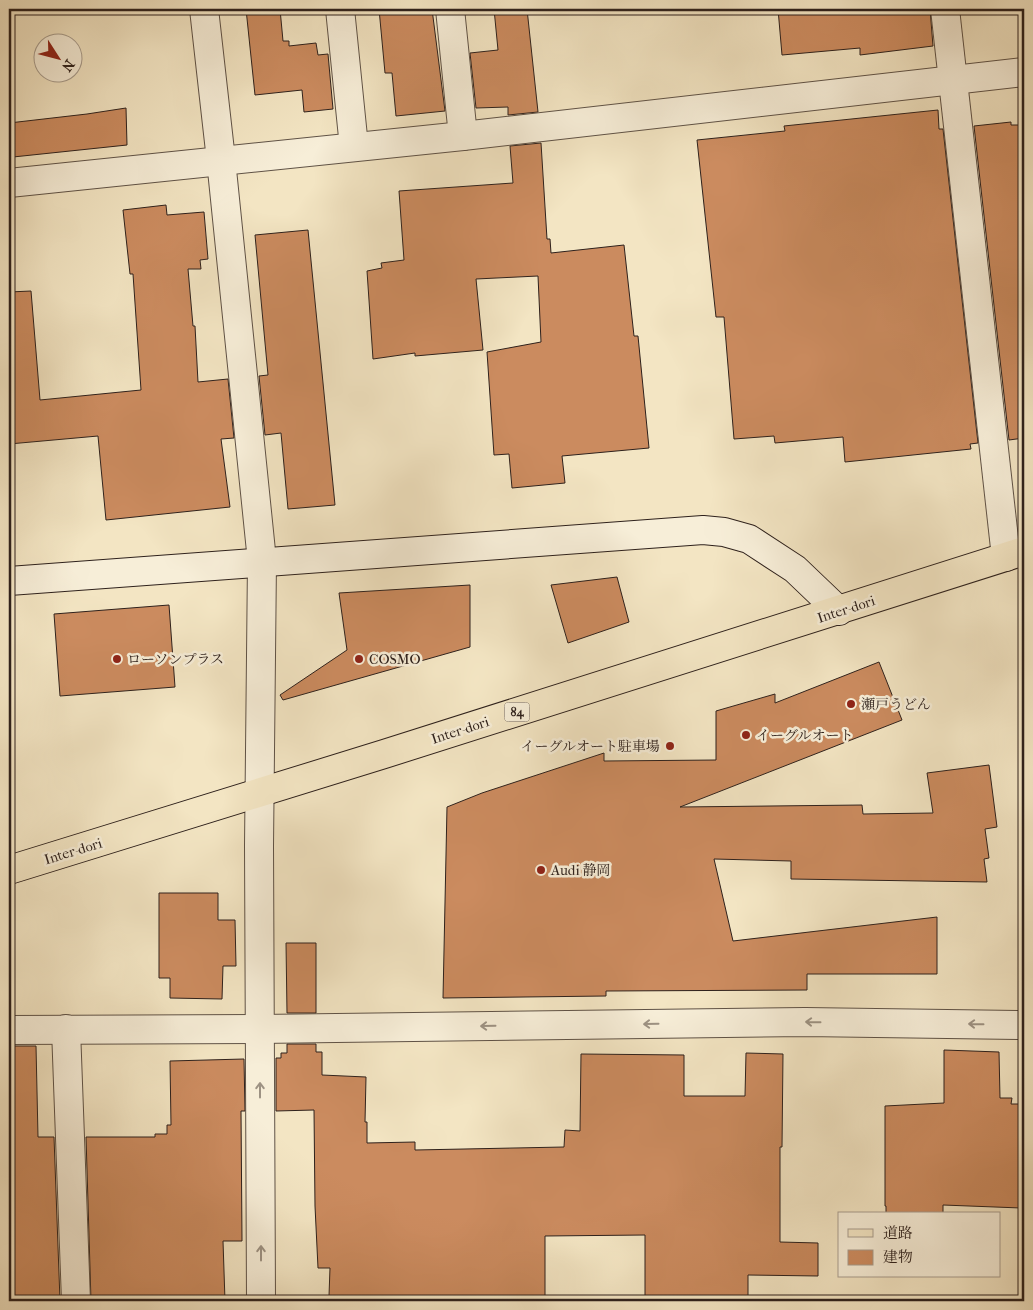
<svg xmlns="http://www.w3.org/2000/svg" width="1033" height="1310" font-family="'IM FELL French Canon','Noto Serif JP',serif">
  <style>
    .building { fill: #cb8b5f; stroke: #2e211c }
    .lines { fill: none; stroke-linecap: round; stroke-linejoin: round }
    .street-casing { stroke: #5f5246; stroke-width: 30 }
    .secondary-casing { stroke: #2e211c; stroke-width: 30 }
    .primary-casing { stroke: #2e211c; stroke-width: 30 }
    .street { stroke: #f7eed8; stroke-width: 28 }
    .secondary { stroke: #f7eed8; stroke-width: 28 }
    .primary { stroke: #f3e5c3; stroke-width: 28 }
    .oneway { stroke: #9d9283 }
    .poi-dot { fill: #8f2418; stroke: #f7eed8; stroke-width: 2 }
    .labels { text-anchor: middle; stroke-width: 5; stroke-linejoin: round; paint-order: stroke }
    .shield { fill: #f7eed8; stroke: #6a5e54; stroke-width: 1 }
    .shield-label { font-size: 12px; font-weight: bold; fill: #2e211c }
    .street-label { font-size: 14px; fill: #2e211c; stroke: #f7eed8 }
    .poi-label { font-size: 14px; fill: #2e211c; stroke: #f7eed8; text-anchor: start }
  </style>
  <rect width="100%" height="100%" fill="#f3e5c3"/>
  <filter id="stains"><feTurbulence type="fractalNoise" baseFrequency=".004" numOctaves="4"/><feColorMatrix values="0 0 0 0 .2 0 0 0 0 .09 0 0 0 0 .02 0 0 0 .5 -.17"/></filter>
  <radialGradient id="worn" r=".72"><stop offset=".6" stop-color="#630" stop-opacity="0"/><stop offset="1" stop-color="#630" stop-opacity=".3"/></radialGradient>
  <!-- building -->
  <g class="building">
    <path d="M246,9H280L283,41H289V46L316,43L318,55L328,54L333,109L304,112L302,90L255,95Z"/>
    <path d="M379,9H432L445,111L396,116L392,73H385Z"/>
    <path d="M494,9H527L538,112L508,115V107L476,108L470,53L498,50Z"/>
    <path d="M778,9H930L933,46L860,55V48L782,55Z"/>
    <path d="M126,108L127,145L13,157L9,123L87,114Z"/>
    <path d="M938,110L939,129H943L978,443L970,444L971,449L845,462L843,437L775,443L774,436L734,439L724,317H716L697,140L785,131L784,126Z"/>
    <path d="M1011,122V125H1024V438L1009,440L974,126Z"/>
    <path d="M541,143L547,239H550L551,253L624,245L634,336H638L649,448L562,456L565,483L512,488L509,454L494,455L487,352L541,342L538,276L476,279L483,350L415,356V353L373,359L367,271L382,268L381,263L404,260L399,191L513,183L510,146Z"/>
    <path d="M166,205L167,215L204,212L208,259L200,260L201,269H188L193,326H195L198,382L228,379L234,438L221,439L230,507L106,520L98,436L9,444V292L31,291L40,400L141,390L133,274H130L123,210Z"/>
    <path d="M308,230L335,505L288,509L281,433L265,435L259,376L268,375L255,235Z"/>
    <path d="M617,577L629,622L568,643L551,585Z"/>
    <path d="M470,585V647L283,700L280,695L347,650L339,593Z"/>
    <path d="M169,605L175,687L60,696L54,614Z"/>
    <path d="M879,662L902,720L680,807L862,805L863,814L933,813L927,773L989,765L997,827L985,829L989,858L984,859L987,882L791,879V861L714,859L733,941L937,917V974H807V990L606,991V996L443,998L447,807L482,793L604,753V761L716,760V711L775,694V703Z"/>
    <path d="M159,893H218V920H235L236,966H223L222,999L170,998V978H159Z"/>
    <path d="M286,943H316V1013H287Z"/>
    <path d="M287,1044H316V1052H322V1075L366,1077L365,1122H367V1143L415,1142V1150L564,1147L565,1130L580,1131L581,1054L684,1055V1096H745L746,1053L783,1054L782,1147H780V1242L818,1243V1276L748,1275V1301H645V1235L545,1236V1301H334L335,1296H329L330,1268H318L315,1206L314,1110L276,1111V1058H281V1053H287Z"/>
    <path d="M9,1046H36L38,1137H54L60,1301H9Z"/>
    <path d="M944,1050L999,1052L1000,1098H1012L1011,1104H1019V1121H1022L1021,1208L943,1205V1214H886V1206H885V1106L944,1103Z"/>
    <path d="M244,1059L245,1111H241L242,1241H223L225,1301H91L86,1137H155V1134H167V1125H171L170,1061Z"/>
  </g>
  <g class="lines">
    <!-- street casing -->
    <g class="street-casing">
      <g id="street">
        <path d="M204,9L221,160L262,561L259,846L261,1301"/>
        <path d="M340,9L354,147"/>
        <path d="M450,9L463,136"/>
        <path d="M945,9L1006,557"/>
        <path d="M9,183L463,136L1024,72"/>
        <path d="M66,1029L76,1301"/>
        <path d="M9,1030L259,1029L805,1022L1024,1025"/>
      </g>
    </g>
    <!-- secondary casing -->
    <g class="secondary-casing">
      <path id="secondary" d="M9,581L703,530L724,532L749,539L795,569L839,611"/>
    </g>
    <!-- primary casing -->
    <g class="primary-casing">
      <path id="primary" d="M9,870C348,766 687,660 1024,551"/>
    </g>
    <!-- street -->
    <use href="#street" class="street"/>
    <!-- secondary -->
    <use href="#secondary" class="secondary"/>
    <!-- primary -->
    <use href="#primary" class="primary"/>
  </g>
  <!-- one-way arrows -->
  <defs><path id="oneway-shaft" d="M-6 0H5M1.5-3L5.5 0L1.5 3" fill="none" stroke-width="1.6" stroke-linecap="round" stroke-linejoin="round" transform="scale(1.25)"/></defs>
  <g class="oneway">
    <use href="#oneway-shaft" transform="translate(813 1022) rotate(-179)"/>
    <use href="#oneway-shaft" transform="translate(651 1024) rotate(179)"/>
    <use href="#oneway-shaft" transform="translate(976 1024) rotate(-179)"/>
    <use href="#oneway-shaft" transform="translate(488 1026) rotate(179)"/>
    <use href="#oneway-shaft" transform="translate(260 1090) rotate(-90)"/>
    <use href="#oneway-shaft" transform="translate(261 1253) rotate(-90)"/>
  </g>
  <!-- markers -->
  <g class="poi-dot">
    <circle cx="117" cy="659" r="5"/>
    <circle cx="359" cy="659" r="5"/>
    <circle cx="851" cy="704" r="5"/>
    <circle cx="746" cy="735" r="5"/>
    <circle cx="670" cy="746" r="5"/>
    <circle cx="541" cy="870" r="5"/>
  </g>
  <g class="labels">
    <!-- shield labels -->
    <rect class="shield" x="504.5" y="702.5" width="25" height="19" rx="4"/>
    <g class="shield-label">
      <text x="517" y="716">84</text>
    </g>
    <!-- street labels -->
    <g class="street-label">
      <text transform="translate(846 609) rotate(-18)" y="5">Inter-dori</text>
      <text transform="translate(460 730) rotate(-18)" y="5">Inter-dori</text>
      <text transform="translate(73 851) rotate(-17)" y="5">Inter-dori</text>
    </g>
    <!-- poi labels -->
    <g class="poi-label">
      <text x="127" y="664">ローソンプラス</text>
      <text x="369" y="664">COSMO</text>
      <text x="861" y="709">瀬戸うどん</text>
      <text x="756" y="740">イーグルオート</text>
      <text x="660" y="751" text-anchor="end">イーグルオート駐車場</text>
      <text x="551" y="875">Audi 静岡</text>
    </g>
  </g>
  <!-- margin -->
  <rect width="1033" height="1310" fill="none" stroke="#f3e5c3" stroke-width="30"/>
  <rect x="10" y="10" width="1013" height="1290" fill="none" stroke="#2e211c" stroke-width="2.5"/>
  <rect x="15" y="15" width="1003" height="1280" fill="none" stroke="#2e211c"/>
  <!-- legend -->
  <rect x="838" y="1212" width="162" height="65" fill="#f7eed8" stroke="#a79c8d"/>
  <rect x="848" y="1229" width="25" height="8" fill="#f3e5c3" stroke="#a79c8d"/>
  <text x="883" y="1238" font-size="15" fill="#2e211c">道路</text>
  <rect x="848" y="1250" width="25" height="15" fill="#cb8b5f" stroke="#a79c8d"/>
  <text x="883" y="1262" font-size="15" fill="#2e211c">建物</text>
  <!-- north arrow -->
  <g transform="translate(58 58) rotate(126)"><circle r="24" fill="#f7eed8" stroke="#a79c8d"/>
  <path d="M0-4L9 19L0 12L-9 19Z" fill="#8f2418"/>
  <text y="-8" font-size="14" font-weight="bold" text-anchor="middle" fill="#2e211c">N</text>
  </g>
  <rect width="100%" height="100%" filter="url(#stains)"/>
  <rect width="100%" height="100%" fill="url(#worn)"/>
</svg>
